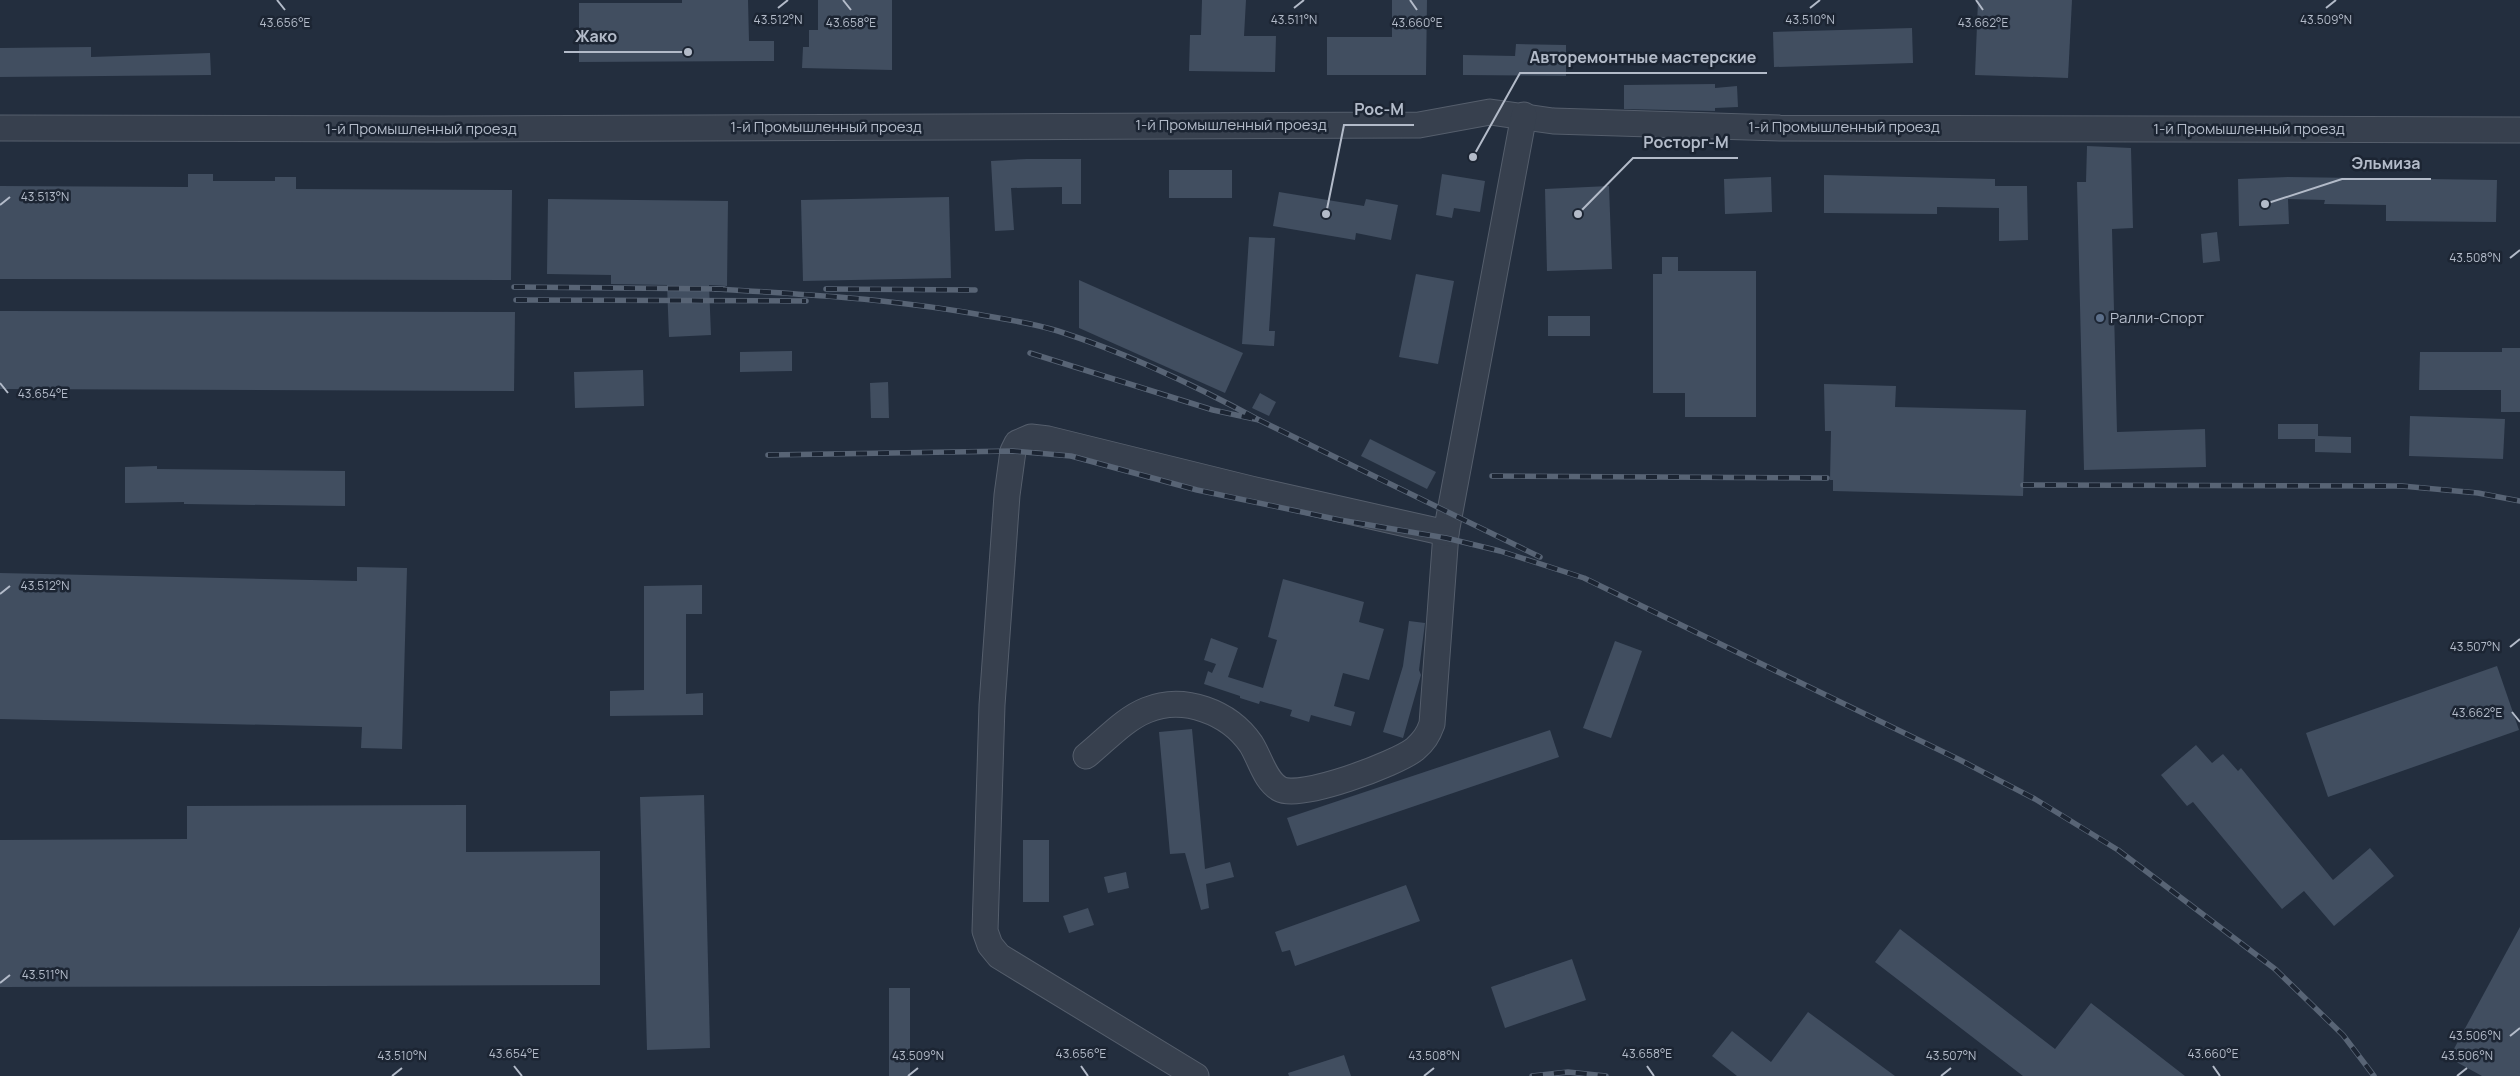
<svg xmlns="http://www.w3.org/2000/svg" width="2520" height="1076" font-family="Manrope,sans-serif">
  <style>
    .building { fill: #414e60 }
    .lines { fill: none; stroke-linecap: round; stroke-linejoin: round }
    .minor-casing { stroke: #555e6c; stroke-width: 27 }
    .minor { stroke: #37404e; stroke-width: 25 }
    .rail-casing { stroke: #586475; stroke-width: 5.5 }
    .rail { stroke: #1c2533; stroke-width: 4; stroke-dasharray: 11; stroke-linecap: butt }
    .ticks { fill: none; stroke: #b3bbc9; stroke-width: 2 }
    .service-dot { fill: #5c6f8a; stroke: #1c2533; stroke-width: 2 }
    .labels { text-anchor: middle; stroke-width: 5; stroke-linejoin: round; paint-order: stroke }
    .street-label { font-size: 15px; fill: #b3bbc9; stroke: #1c2533 }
    .poi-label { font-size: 15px; fill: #b3bbc9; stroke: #1c2533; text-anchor: start }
    .ticks-label { font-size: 12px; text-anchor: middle; fill: #b3bbc9; stroke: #1c2533; stroke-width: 5; stroke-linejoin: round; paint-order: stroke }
    .leader { fill: none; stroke: #b3bbc9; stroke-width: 2 }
    .callout-dot { fill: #b3bbc9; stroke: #1c2533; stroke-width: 2 }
    .callout-label { font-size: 16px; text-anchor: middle; font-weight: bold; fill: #b3bbc9; stroke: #1c2533; stroke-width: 5; stroke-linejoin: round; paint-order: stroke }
  </style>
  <rect width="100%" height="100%" fill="#232e3e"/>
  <!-- building -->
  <g class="building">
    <path d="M682,0H748L749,41H774V61L579,62V3H682Z"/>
    <path d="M818,0H892V70L802,68L803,47H809V30H818Z"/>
    <path d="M1202,0H1246L1244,36H1276L1275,72L1189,71L1190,35H1201Z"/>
    <path d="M1392,0H1427L1426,75H1327V37H1392Z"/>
    <path d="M1978,0H2072L2068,78L1975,75Z"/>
    <path d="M1912,28L1913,63L1774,67L1773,32Z"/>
    <path d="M1516,44L1566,45V76L1463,75V55L1515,56Z"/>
    <path d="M91,47V57L210,53L211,75L0,77V48Z"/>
    <path d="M1715,84V88L1737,86L1738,107L1715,108V111L1624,109V85Z"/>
    <path d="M2087,146L2131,148L2133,228L2112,229L2117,432L2205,429L2206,467L2084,470L2077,182H2086Z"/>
    <path d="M1027,159H1081V204H1062V187L1011,188L1014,230L995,231L991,161Z"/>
    <rect x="1169" y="170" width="63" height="28"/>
    <path d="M188,174H213V181H275V177H296V189L512,190L511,280L0,279V186L188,187Z"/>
    <path d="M1442,174L1485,181L1480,212L1454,208L1452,218L1436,215Z"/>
    <path d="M1824,175L1995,179V186H2027L2028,240L1999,241V208L1937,207V214L1824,213Z"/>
    <path d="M1771,177L1772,212L1725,214L1724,179Z"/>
    <path d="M2288,177L2497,180L2496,222L2386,221V205L2324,204L2325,200L2288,199L2289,224L2239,226L2238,179Z"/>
    <path d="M1609,186L1612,269L1547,271L1545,189Z"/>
    <path d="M1279,192L1364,206L1366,199L1398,205L1391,240L1356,233L1355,240L1273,226Z"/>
    <path d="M949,197L951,278L803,281L801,200Z"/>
    <path d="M548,199L728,201L727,286L709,285L711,335L669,337L667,285L611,284V275L547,274Z"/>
    <path d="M2217,232L2220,261L2203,263L2201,234Z"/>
    <path d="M1249,237L1275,238L1269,331H1275L1274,346L1242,344Z"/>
    <path d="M1662,257H1678V271H1756V417H1685V393H1653V274H1662Z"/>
    <path d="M1416,274L1454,281L1438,364L1399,357Z"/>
    <path d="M1079,280L1243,353L1225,393L1079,328Z"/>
    <path d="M0,311L515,312L514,391L0,389Z"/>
    <rect x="1548" y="316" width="42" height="20"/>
    <path d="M2502,348H2520V412H2501V390H2419L2420,352H2502Z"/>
    <path d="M792,351V371L740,372V352Z"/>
    <path d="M643,370L644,406L575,408L574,372Z"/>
    <path d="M888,382L889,418H871L870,383Z"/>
    <path d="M1824,384L1896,386L1895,407L2026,410L2023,496L1833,491V480H1830L1831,431H1825Z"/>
    <path d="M1260,393L1276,402L1269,416L1252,408Z"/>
    <path d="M2410,416L2505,419L2503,459L2409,456Z"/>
    <path d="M2278,424H2318V436L2351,437V453L2315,452V439H2278Z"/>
    <path d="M1370,439L1436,472L1427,489L1361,456Z"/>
    <path d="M157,466V469L345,471V506L184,504V502L125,503V467Z"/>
    <path d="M357,567L407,568L402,749L361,748L362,727L0,719V573L357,581Z"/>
    <path d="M1283,579L1364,602L1359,622L1384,629L1369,680L1343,673L1334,706L1355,712L1351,726L1311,715L1309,722L1290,716L1292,710L1260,701L1259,704L1240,698V696L1204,684L1208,671L1212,673L1216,664L1204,660L1211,638L1238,648L1228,677L1263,688L1277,640L1268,637Z"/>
    <path d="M702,585V614H686V694L703,693V715L610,716V691L644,690V586Z"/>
    <path d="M1409,621L1425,623L1419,670L1421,675L1403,738L1383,732L1403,666Z"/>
    <path d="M1615,641L1642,651L1611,738L1583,728Z"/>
    <path d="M2497,666L2519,730L2328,797L2306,733Z"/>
    <path d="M1192,729L1205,869L1230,862L1234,877L1206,884L1209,908L1201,910L1185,853L1170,854L1159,732Z"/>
    <path d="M1550,730L1559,757L1297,846L1287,818Z"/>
    <path d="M2196,745L2212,763L2223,754L2238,771L2241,768L2333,880L2370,848L2394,876L2334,926L2304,891L2282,909L2193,802L2187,806L2161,775Z"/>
    <path d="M704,795L710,1048L647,1050L640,797Z"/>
    <path d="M466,805V852L600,851V985L0,987V840L187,839V806Z"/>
    <rect x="1023" y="840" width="26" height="62"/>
    <path d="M1126,872L1129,888L1108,893L1104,877Z"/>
    <path d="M1406,885L1420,921L1295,966L1290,950L1282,952L1275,932Z"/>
    <path d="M1088,908L1094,925L1069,933L1063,916Z"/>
    <path d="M2520,927V1076H2482L2449,1058Z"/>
    <path d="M1900,929L2055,1049L2091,1003L2185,1076H2023L1875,962Z"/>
    <path d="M1572,959L1586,1000L1505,1028L1491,987Z"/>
    <rect x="889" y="988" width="21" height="88"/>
    <path d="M1808,1012L1895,1076H1737L1712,1056L1732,1031L1771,1062Z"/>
    <path d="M1344,1055L1351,1076H1289L1288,1073Z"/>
  </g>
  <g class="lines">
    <!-- minor casing -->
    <g class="minor-casing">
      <g id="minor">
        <path d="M0,128L438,129L1419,125L1490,112L1553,121L1780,128L2520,130"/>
        <path d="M1086,756C1105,741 1124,719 1147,710C1184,695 1229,712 1251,744C1260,758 1265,781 1280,789C1300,800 1396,764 1415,749C1424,741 1428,735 1432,724L1446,533"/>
        <path d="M1196,1076L999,956L990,945L985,931L992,705L1007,495L1013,451L1017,443L1031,437L1048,439L1251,489L1446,533L1524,115"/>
      </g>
    </g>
    <!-- minor -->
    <use href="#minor" class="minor"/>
    <!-- rail casing -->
    <g class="rail-casing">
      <g id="rail">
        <path d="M514,287L724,289"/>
        <path d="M716,289C804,294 890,299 976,314C1004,319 1032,323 1058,331C1124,352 1198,387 1259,420L1213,410L1030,353"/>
        <path d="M826,289L975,290"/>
        <path d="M516,300L806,301"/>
        <path d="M1259,420L1540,557"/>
        <path d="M768,455L1013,451L1071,456L1197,490L1340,520L1446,538L1500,551L1584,578L1960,760L2035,799L2118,850L2275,969L2343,1035L2374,1076"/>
        <path d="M1492,476L1827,478"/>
        <path d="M2023,485L2402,486L2478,493L2520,501"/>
        <path d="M1532,1076L1568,1072L1606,1076"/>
      </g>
    </g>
    <!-- rail -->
    <use href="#rail" class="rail"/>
  </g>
  <!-- ticks -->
  <path class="ticks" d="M277,0L285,10M843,0L851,10M1410,0L1417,10M1976,0L1983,10M778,8L788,0M1294,8L1304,0M1810,8L1820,0M2326,8L2336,0M0,205L10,197M2510,258L2520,250M0,383L8,393M0,594L10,586M2510,647L2520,639M2512,712L2520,722M0,983L10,975M2510,1036L2520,1028M514,1066L522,1076M1081,1066L1088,1076M1647,1066L1654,1076M2213,1066L2220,1076M392,1076L402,1068M908,1076L918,1068M1424,1076L1434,1068M1941,1076L1951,1068M2457,1076L2467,1068"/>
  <!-- markers -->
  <circle class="service-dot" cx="2100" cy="318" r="5"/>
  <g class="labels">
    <!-- street labels -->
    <g class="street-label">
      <text x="1231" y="130">1-й Промышленный проезд</text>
      <text x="826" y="132">1-й Промышленный проезд</text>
      <text x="1844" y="132">1-й Промышленный проезд</text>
      <text x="421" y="134">1-й Промышленный проезд</text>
      <text x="2249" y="134">1-й Промышленный проезд</text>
    </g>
    <!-- poi labels -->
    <g class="poi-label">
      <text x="2110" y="323">Ралли-Спорт</text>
    </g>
  </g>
  <g class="ticks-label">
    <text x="778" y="24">43.512°N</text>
    <text x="1294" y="24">43.511°N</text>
    <text x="1810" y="24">43.510°N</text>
    <text x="2326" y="24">43.509°N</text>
    <text x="285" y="27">43.656°E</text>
    <text x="851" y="27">43.658°E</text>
    <text x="1417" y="27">43.660°E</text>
    <text x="1983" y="27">43.662°E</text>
    <text x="45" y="201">43.513°N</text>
    <text x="2475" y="262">43.508°N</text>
    <text x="43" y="398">43.654°E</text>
    <text x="45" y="590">43.512°N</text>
    <text x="2475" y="651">43.507°N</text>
    <text x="2477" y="717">43.662°E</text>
    <text x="45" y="979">43.511°N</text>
    <text x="2475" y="1040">43.506°N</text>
    <text x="514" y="1058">43.654°E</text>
    <text x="1081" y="1058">43.656°E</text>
    <text x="1647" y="1058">43.658°E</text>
    <text x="2213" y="1058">43.660°E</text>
    <text x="402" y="1060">43.510°N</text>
    <text x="918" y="1060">43.509°N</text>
    <text x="1434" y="1060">43.508°N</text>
    <text x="1951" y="1060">43.507°N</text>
    <text x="2467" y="1060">43.506°N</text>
  </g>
  <!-- callouts -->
  <path class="leader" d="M688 52L627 52H564M1473 157L1520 73H1767M1326 214L1344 125H1414M1578 214L1633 158H1738M2265 204L2342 179H2431"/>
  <g class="callout-dot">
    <circle cx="688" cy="52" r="5"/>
    <circle cx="1473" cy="157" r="5"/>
    <circle cx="1326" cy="214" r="5"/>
    <circle cx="1578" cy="214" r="5"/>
    <circle cx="2265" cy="204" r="5"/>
  </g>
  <g class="callout-label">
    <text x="596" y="42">Жако</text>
    <text x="1643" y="63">Авторемонтные мастерские</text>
    <text x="1379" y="115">Рос-М</text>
    <text x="1686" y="148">Росторг-М</text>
    <text x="2386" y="169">Эльмиза</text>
  </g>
</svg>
